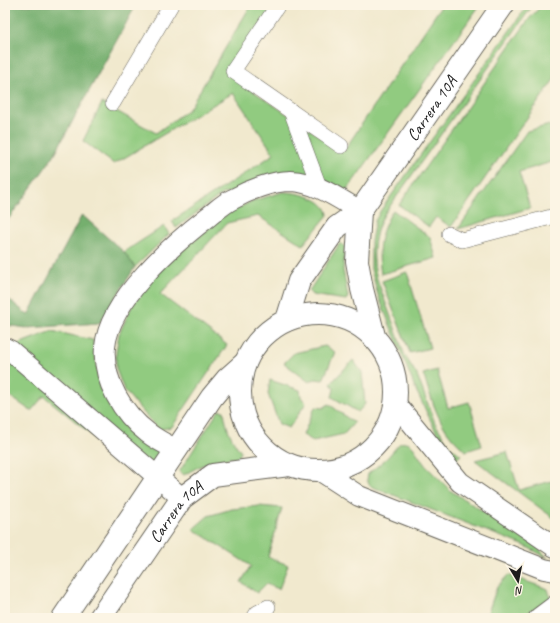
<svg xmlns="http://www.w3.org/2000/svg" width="560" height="623" font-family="Caveat,sans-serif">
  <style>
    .green { fill: #91cb80; stroke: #56744e }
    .forest { fill: #74af6e; stroke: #486645 }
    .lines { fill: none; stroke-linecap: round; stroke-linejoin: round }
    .pedestrian-casing { stroke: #67645a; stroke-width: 16 }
    .minor-casing { stroke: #67645a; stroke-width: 22 }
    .tertiary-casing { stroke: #67645a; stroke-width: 24 }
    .pedestrian { stroke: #fff; stroke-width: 15 }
    .minor { stroke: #fff; stroke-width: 20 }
    .tertiary { stroke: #fff; stroke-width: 22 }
    .labels { text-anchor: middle; stroke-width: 4; stroke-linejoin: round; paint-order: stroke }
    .street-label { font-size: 17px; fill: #1c1c1c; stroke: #fcf5e5 }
  </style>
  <rect width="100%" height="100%" fill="#fcf5e5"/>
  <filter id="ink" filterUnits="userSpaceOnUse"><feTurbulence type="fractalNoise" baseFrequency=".025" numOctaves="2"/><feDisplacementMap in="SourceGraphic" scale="8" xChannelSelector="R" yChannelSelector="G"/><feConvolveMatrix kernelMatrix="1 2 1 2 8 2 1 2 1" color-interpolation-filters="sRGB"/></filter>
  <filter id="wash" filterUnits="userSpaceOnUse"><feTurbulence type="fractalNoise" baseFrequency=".012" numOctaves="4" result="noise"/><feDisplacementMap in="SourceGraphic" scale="16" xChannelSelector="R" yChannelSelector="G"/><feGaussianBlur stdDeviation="0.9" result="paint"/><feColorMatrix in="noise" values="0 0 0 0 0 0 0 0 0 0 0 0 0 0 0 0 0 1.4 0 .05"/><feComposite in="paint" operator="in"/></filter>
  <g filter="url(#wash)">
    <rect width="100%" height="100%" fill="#f1e9ce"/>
    <!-- green -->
    <g class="green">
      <path d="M251,5H274L228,74L343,152L442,5H480L347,190L337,191L320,179L222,194L176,228L172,221L274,154L233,93L114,164L83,141L102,103L156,133L189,109Z"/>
      <path d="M528,5H533L385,213C373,233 371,257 377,279L405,356L417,375L435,423L449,446L461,455L456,459L440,440L415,388L378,295L371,269V241L375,221L381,210Z"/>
      <path d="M542,5H555V78L451,227L436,217L429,227L399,205L529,19Z"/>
      <path d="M550,125L555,140V161L519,172L530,208L458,229L527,131Z"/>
      <path d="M283,192C296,192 327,198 328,215L303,245L258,216L227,223L160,294L227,345L172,427L162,429L157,428L124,390L116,369V352L119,334L132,306L156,273L222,217L252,201Z"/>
      <path d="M393,210L430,237L436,258L381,274C377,248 379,233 393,210Z"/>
      <path d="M164,226L169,234L135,267L124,252Z"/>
      <path d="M340,243L345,246L343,270L348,297L346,300L312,295L309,291Z"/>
      <path d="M407,272L430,348L410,353L382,281Z"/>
      <path d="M52,331L93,340L100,389L125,424L141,440L161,452L145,476L125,462L44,396L31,411L5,393V349Z"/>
      <path d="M325,346L335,352L323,380L315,379L309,382L284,363L294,353Z"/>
      <path d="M353,360L362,372L365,404L358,412L332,397L334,389L331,383Z"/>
      <path d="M437,370L448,408L469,402L482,446L466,451C439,430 434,405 423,374Z"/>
      <path d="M270,380L300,390L301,397L306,403L289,428L279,424L268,394Z"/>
      <path d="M329,404L354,423L344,434L313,441L303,435L315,407L323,408Z"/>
      <path d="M219,410L224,411C226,428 231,439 241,452L238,458C217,458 202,464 184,475L179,472Z"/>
      <path d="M408,442L413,447L425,465L451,491L533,543L548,558L523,545L370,486L367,480L368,474L387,458L400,443Z"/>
      <path d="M507,452L519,490L555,480V519L475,460Z"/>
      <path d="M259,506L282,508L268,557L288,565L279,589L266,584L257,593L241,582L251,566L193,529L208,516L232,509Z"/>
      <path d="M508,575L548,589L551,599L519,618H486L497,587Z"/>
    </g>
    <!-- forest -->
    <g class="forest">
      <path d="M5,5H136L53,157L5,224Z"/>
      <path d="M82,215L124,252L135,267L100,323L27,328L5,325V296L28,315Z"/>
    </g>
  </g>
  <g filter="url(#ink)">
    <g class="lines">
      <!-- pedestrian casing -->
      <g class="pedestrian-casing">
        <g id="pedestrian">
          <path d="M278,5L233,71L341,146"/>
          <path d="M113,103L171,5"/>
          <path d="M291,111L320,189"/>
          <path d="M449,234L462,240L555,216"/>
          <path d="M254,618L257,613L268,607"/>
        </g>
      </g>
      <!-- minor casing -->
      <g class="minor-casing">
        <g id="minor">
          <path d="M5,348L11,351L182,498"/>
          <path d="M396,404L460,482L555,547"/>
          <path d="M177,450C167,445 157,440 148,433C123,414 102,380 105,347C109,300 173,244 208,217C216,211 224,203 233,199C249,190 272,181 291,181C316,182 339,199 360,211"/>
          <path d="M319,470L359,496L544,569L555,571"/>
          <path d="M539,618L555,606"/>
        </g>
      </g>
      <!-- tertiary casing -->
      <g class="tertiary-casing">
        <g id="tertiary">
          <path d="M360,211L357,261L362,289L374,336"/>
          <circle cx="318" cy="392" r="78"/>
          <path id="s1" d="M287,320L299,281L337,227L360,211L503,5"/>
          <path d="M63,618L212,397L227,379L245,363"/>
          <path id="s2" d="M100,618L182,498L213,475L289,465"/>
        </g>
      </g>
      <!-- pedestrian -->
      <use href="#pedestrian" class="pedestrian"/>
      <!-- minor -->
      <use href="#minor" class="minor"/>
      <!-- tertiary -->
      <use href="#tertiary" class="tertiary"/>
    </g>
  </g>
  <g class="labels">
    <!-- street labels -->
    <g class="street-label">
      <text dy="6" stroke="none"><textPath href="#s1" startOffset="260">Carrera 10A</textPath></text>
      <text dy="6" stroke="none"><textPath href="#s2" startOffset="131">Carrera 10A</textPath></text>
    </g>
  </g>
  <!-- margin -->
  <rect width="560" height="623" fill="none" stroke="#fcf5e5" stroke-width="20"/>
  <!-- north arrow -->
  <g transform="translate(518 581) rotate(170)" stroke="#fcf5e5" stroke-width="3" paint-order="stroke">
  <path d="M0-3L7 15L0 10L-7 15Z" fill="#1c1c1c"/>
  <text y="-6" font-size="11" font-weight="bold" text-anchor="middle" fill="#1c1c1c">N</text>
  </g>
</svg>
